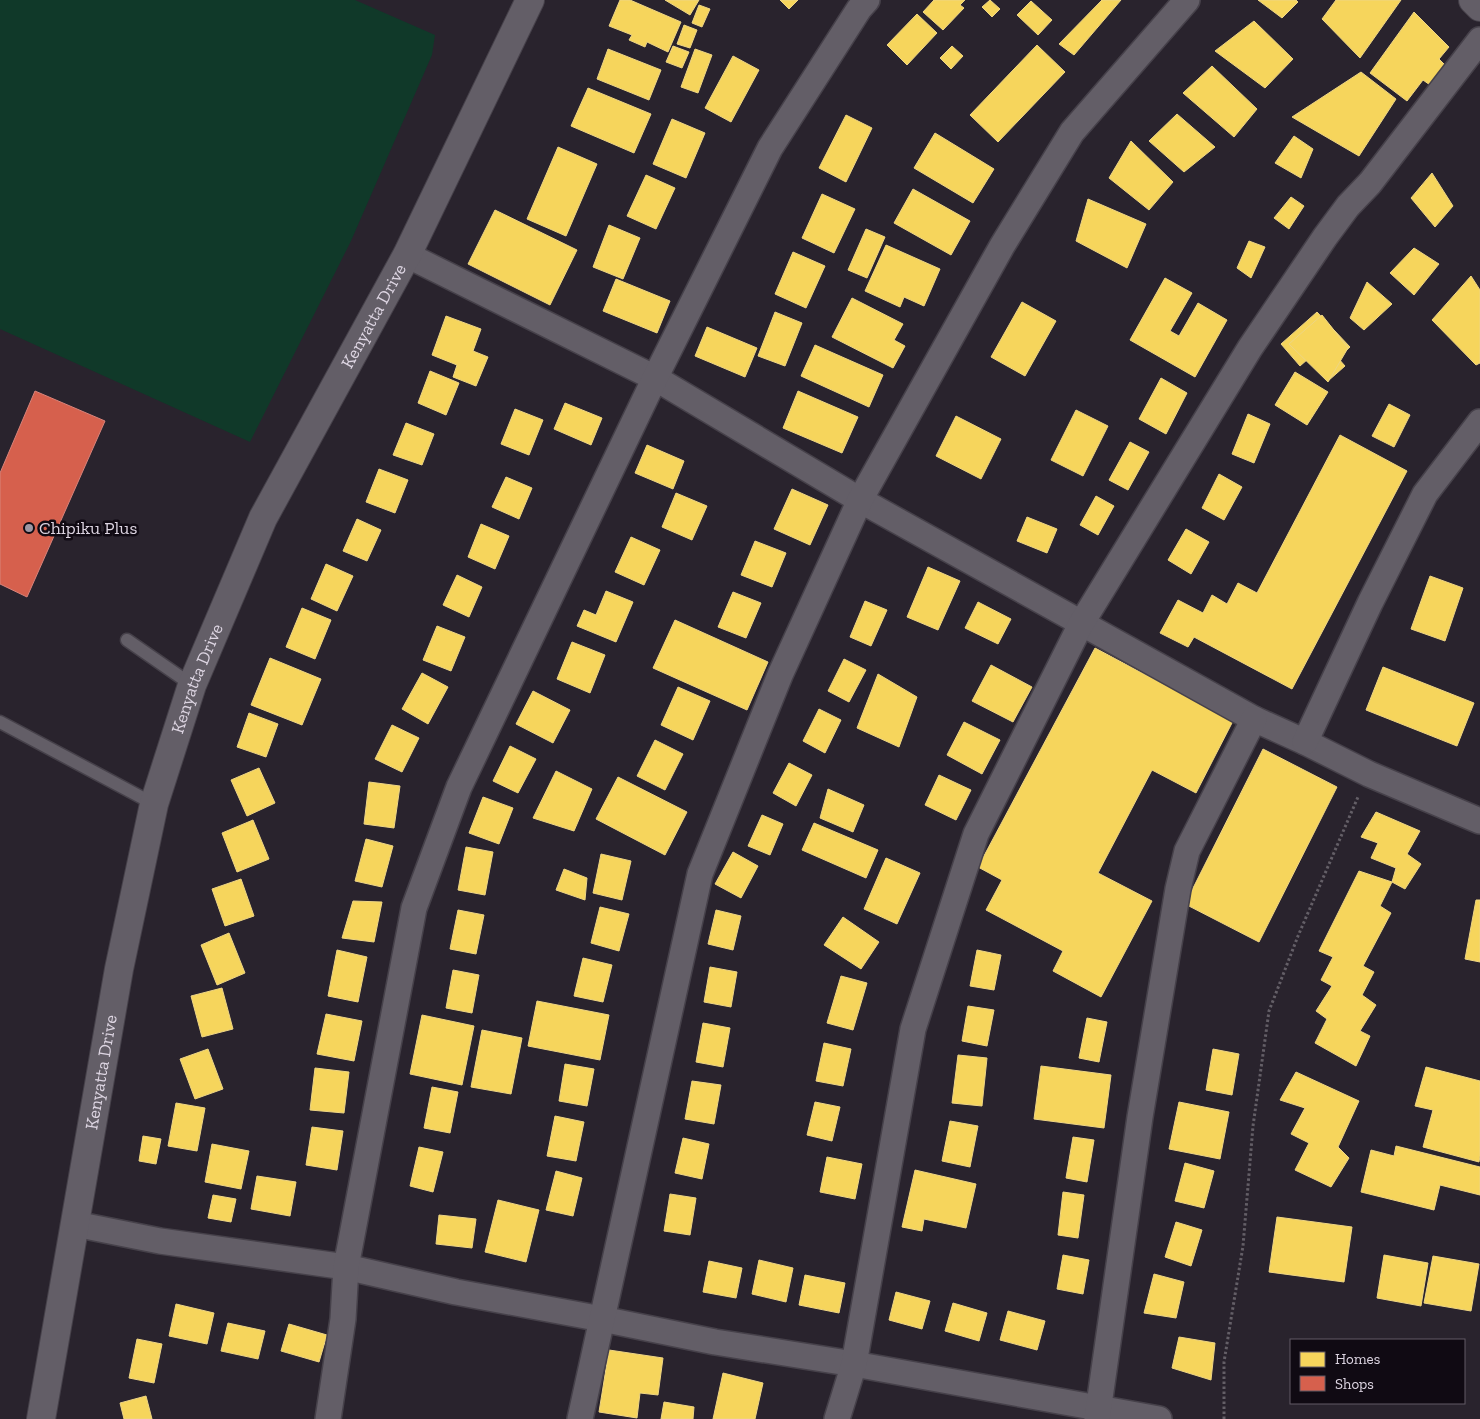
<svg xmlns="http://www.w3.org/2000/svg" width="1480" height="1419" font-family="'Zilla Slab',serif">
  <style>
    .green { fill: #103929 }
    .homes { fill: #f6d55c; stroke: #eed584 }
    .shops { fill: #d6604d; stroke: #d8837a }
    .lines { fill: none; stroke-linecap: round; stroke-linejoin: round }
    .lane-casing { stroke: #46414a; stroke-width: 15 }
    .street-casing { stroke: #46414a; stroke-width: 28 }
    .secondary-casing { stroke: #46414a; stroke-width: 30 }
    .path { stroke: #645f67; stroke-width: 3; stroke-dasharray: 2.5 2.5; stroke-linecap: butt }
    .lane { stroke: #635e67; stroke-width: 12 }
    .street { stroke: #635e67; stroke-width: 25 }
    .secondary { stroke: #635e67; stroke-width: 28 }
    .poi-dot { fill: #9e97a3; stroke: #100a13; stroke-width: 2 }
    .labels { text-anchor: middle; stroke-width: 5; stroke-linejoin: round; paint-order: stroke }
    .street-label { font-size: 18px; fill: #ddd5e2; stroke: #100a13 }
    .poi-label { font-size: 18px; fill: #ddd5e2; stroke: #100a13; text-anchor: start }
  </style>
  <rect width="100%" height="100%" fill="#29232d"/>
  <!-- green -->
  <path class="green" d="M0,0H355L435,35L432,55L351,241L250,442L0,329Z"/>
  <!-- homes -->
  <g class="homes">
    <path d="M620,0H630L681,22L668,52L647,42L645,47L629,40L632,35L609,26Z"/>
    <path d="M665,0H699L690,15Z"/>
    <path d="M780,0H798L789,9Z"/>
    <path d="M934,0H965L960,5L964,8L943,30L923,12Z"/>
    <path d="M990,0L1000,9L992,17L982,7Z"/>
    <path d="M1102,0H1121L1074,55L1059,44Z"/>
    <path d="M1258,0H1296L1298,2L1282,18Z"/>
    <path d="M1336,0H1401L1360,58L1322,19Z"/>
    <path d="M1031,1L1052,20L1038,35L1017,15Z"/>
    <path d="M699,5L710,9L702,27L692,23Z"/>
    <path d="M1414,12L1449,47L1439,59L1445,65L1430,85L1423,80L1407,101L1370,73Z"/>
    <path d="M917,14L937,33L907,65L887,45Z"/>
    <path d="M1254,21L1293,59L1265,88L1215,51Z"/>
    <path d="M684,25L697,30L690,48L677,44Z"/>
    <path d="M1037,45L1065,72L998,142L970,115Z"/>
    <path d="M673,46L689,52L682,68L666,62Z"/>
    <path d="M952,46L963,56L951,69L940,58Z"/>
    <path d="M608,49L661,70L649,100L597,79Z"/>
    <path d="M695,49L712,55L698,93L681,87Z"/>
    <path d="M733,56L759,70L731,122L705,108Z"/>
    <path d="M1212,66L1257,109L1234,137L1183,93Z"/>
    <path d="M1361,72L1396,99L1359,156L1292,117Z"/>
    <path d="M588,88L651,114L634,153L571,126Z"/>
    <path d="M1177,114L1215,147L1184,172L1149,141Z"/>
    <path d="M846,115L872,128L846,182L819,168Z"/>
    <path d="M672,119L705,133L686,178L653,164Z"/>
    <path d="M935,133L994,169L973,203L914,168Z"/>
    <path d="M1294,136L1313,149L1301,178L1275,163Z"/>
    <path d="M1131,141L1173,182L1149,210L1109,178Z"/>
    <path d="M558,147L597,164L566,236L527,219Z"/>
    <path d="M1432,173L1453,206L1435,227L1411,198Z"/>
    <path d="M646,175L675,188L656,229L627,216Z"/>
    <path d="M913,189L970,221L951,255L894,223Z"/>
    <path d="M822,194L855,209L834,253L802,238Z"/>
    <path d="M1291,197L1304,206L1289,229L1274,218Z"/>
    <path d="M1088,199L1146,224L1127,268L1076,241Z"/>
    <path d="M495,210L577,250L550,305L468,264Z"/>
    <path d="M609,225L640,238L623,279L593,267Z"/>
    <path d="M866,229L885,237L867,278L848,270Z"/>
    <path d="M1249,241L1265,247L1251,278L1237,268Z"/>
    <path d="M886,245L940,269L924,306L904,297L900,307L865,291Z"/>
    <path d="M1414,248L1439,264L1414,295L1390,273Z"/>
    <path d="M793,252L825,266L806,308L775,294Z"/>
    <path d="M1471,276L1480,290V363L1476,365L1432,320Z"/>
    <path d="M1165,278L1192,293L1170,331L1179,336L1198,303L1227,320L1195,377L1130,340Z"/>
    <path d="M616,279L670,301L657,333L603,311Z"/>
    <path d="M1367,282L1392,304L1364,330L1350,318Z"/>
    <path d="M852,298L903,324L894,340L905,346L893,368L832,337Z"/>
    <path d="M1022,302L1056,321L1025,376L991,357Z"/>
    <path d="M775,312L802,323L785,366L758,356Z"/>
    <path d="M1317,312L1350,347L1338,358L1345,366L1328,381L1308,359L1300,366L1281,344Z"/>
    <path d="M1322,315L1348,348L1328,382L1289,344Z"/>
    <path d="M446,316L481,329L473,351L488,357L476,386L453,377L457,365L432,355Z"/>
    <path d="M707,327L757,348L745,377L695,356Z"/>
    <path d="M815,345L883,375L869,407L801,376Z"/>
    <path d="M430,371L459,383L446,415L418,403Z"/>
    <path d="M1295,372L1328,392L1307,425L1275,405Z"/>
    <path d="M1161,378L1187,393L1166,434L1139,419Z"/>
    <path d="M798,391L858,417L842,453L783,428Z"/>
    <path d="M565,403L602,418L591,445L554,429Z"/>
    <path d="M1389,404L1410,415L1394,447L1372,436Z"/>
    <path d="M515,409L543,420L529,455L501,444Z"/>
    <path d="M1076,410L1108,426L1083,476L1051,460Z"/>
    <path d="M1248,414L1270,424L1254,463L1232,454Z"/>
    <path d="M956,416L1001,439L981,479L936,456Z"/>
    <path d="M406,423L434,434L422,465L393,455Z"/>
    <path d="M1340,435L1407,471L1292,689L1194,637L1188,647L1160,633L1178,600L1203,613L1212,595L1227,604L1238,583L1257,593Z"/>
    <path d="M1130,442L1149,452L1128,490L1109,480Z"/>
    <path d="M647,445L684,461L673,489L635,473Z"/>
    <path d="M379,469L408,480L395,513L366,502Z"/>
    <path d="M1219,474L1242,487L1224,520L1202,508Z"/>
    <path d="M506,477L532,488L519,519L492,507Z"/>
    <path d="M792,489L828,505L810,545L774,529Z"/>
    <path d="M676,493L707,506L692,540L662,527Z"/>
    <path d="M1096,496L1114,506L1098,535L1080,525Z"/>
    <path d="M1027,517L1057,529L1047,553L1017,541Z"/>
    <path d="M357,519L381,530L367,561L343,551Z"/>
    <path d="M481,524L509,536L495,569L468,557Z"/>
    <path d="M1186,529L1209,542L1191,574L1168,560Z"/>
    <path d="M631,537L660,550L644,585L615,572Z"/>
    <path d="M755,541L786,553L772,587L741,575Z"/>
    <path d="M326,564L353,576L337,611L311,599Z"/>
    <path d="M928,567L960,581L938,630L907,617Z"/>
    <path d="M457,575L482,587L469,617L443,605Z"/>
    <path d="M1430,576L1463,588L1445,641L1411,629Z"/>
    <path d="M606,591L633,602L616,642L577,626L584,610L596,615Z"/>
    <path d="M733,592L761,603L746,638L718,627Z"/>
    <path d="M865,601L887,610L871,646L850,637Z"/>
    <path d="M978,602L1011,619L998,644L965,628Z"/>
    <path d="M302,608L331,620L315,659L286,647Z"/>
    <path d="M675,620L768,662L747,710L653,668Z"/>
    <path d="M437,626L465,637L451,671L423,660Z"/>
    <path d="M572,642L605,655L590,693L557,679Z"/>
    <path d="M1095,648L1233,721L1196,793L1152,770L1098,873L1152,901L1101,997L1053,971L1063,951L986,910L1002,880L978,867Z"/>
    <path d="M270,658L321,679L302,725L251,705Z"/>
    <path d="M844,659L866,670L849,702L828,691Z"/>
    <path d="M991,665L1032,687L1013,722L972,701Z"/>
    <path d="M1383,667L1474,703L1457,746L1366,710Z"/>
    <path d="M422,673L448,687L428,724L402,709Z"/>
    <path d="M878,674L917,697L899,747L857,728Z"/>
    <path d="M678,687L710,701L693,740L661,725Z"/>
    <path d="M533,691L570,710L553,743L516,724Z"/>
    <path d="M819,709L841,720L825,753L803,741Z"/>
    <path d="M249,713L278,724L266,757L237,747Z"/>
    <path d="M964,722L1000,740L982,774L947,755Z"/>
    <path d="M392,725L419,738L402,772L375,759Z"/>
    <path d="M655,740L683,754L665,790L637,776Z"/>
    <path d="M510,746L536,759L518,793L493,781Z"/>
    <path d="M1263,749L1337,787L1259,942L1185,904Z"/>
    <path d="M789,763L812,775L796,806L773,793Z"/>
    <path d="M259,768L275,803L247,816L231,780Z"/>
    <path d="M556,771L592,789L574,831L533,818Z"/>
    <path d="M939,775L971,790L956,820L925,805Z"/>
    <path d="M618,777L687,812L665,855L596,819Z"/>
    <path d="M369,782L400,786L394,828L364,824Z"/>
    <path d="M828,789L864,805L853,832L820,818Z"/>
    <path d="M483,797L513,808L499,844L469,833Z"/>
    <path d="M1376,812L1420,831L1407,854L1421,864L1405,889L1392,882L1396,868L1371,858L1378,843L1361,837Z"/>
    <path d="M762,815L783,824L770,855L748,846Z"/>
    <path d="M253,820L269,859L237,872L222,833Z"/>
    <path d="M814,823L878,850L866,878L802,850Z"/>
    <path d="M366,839L393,846L382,887L355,881Z"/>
    <path d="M466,847L493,852L485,895L458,890Z"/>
    <path d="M733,852L758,866L741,898L715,884Z"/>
    <path d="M601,854L631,861L622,900L593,893Z"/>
    <path d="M886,858L920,873L897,924L864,909Z"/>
    <path d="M564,869L587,878L585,900L556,890Z"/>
    <path d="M1359,871L1392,882L1380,906L1391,913L1363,966L1374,972L1362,995L1376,1005L1360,1031L1370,1036L1356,1066L1315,1043L1327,1019L1316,1011L1332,986L1321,980L1333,957L1319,951Z"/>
    <path d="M241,879L254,916L225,926L212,889Z"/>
    <path d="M1476,900H1480V962L1465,959Z"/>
    <path d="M353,901L382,902L374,942L342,938Z"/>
    <path d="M600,907L629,914L619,951L591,943Z"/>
    <path d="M458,910L484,915L476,954L450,949Z"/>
    <path d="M716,910L741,916L733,950L708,944Z"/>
    <path d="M843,917L879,942L861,969L824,945Z"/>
    <path d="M229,933L245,973L217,985L201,945Z"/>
    <path d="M337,950L367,957L358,1002L328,996Z"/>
    <path d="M977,950L1001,955L994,990L970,986Z"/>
    <path d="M583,958L612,965L603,1002L574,996Z"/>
    <path d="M710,967L737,972L731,1007L704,1002Z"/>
    <path d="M453,970L479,975L472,1013L446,1008Z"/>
    <path d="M841,976L867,983L853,1030L827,1023Z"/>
    <path d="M222,988L233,1029L202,1037L191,996Z"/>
    <path d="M537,1001L609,1015L600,1060L528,1046Z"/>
    <path d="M968,1006L994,1010L987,1046L962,1041Z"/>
    <path d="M326,1014L362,1021L354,1061L317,1054Z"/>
    <path d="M422,1015L474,1026L462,1085L410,1074Z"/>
    <path d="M1087,1018L1107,1022L1099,1062L1079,1058Z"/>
    <path d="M703,1023L730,1028L723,1067L696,1062Z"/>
    <path d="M482,1030L522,1038L511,1094L471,1087Z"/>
    <path d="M824,1043L851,1049L843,1086L816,1081Z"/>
    <path d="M208,1049L223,1089L195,1099L180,1059Z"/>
    <path d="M1213,1049L1239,1054L1232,1095L1206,1090Z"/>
    <path d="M958,1055L987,1058L982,1106L952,1103Z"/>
    <path d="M565,1064L594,1069L587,1106L559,1101Z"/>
    <path d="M1041,1066L1111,1075L1104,1128L1034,1119Z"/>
    <path d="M1426,1067L1480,1081V1156L1479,1162L1423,1147L1433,1110L1415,1106Z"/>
    <path d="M315,1068L349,1072L344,1113L310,1110Z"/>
    <path d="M1296,1072L1359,1101L1338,1147L1349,1158L1331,1187L1295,1170L1309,1143L1291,1134L1305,1108L1280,1100Z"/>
    <path d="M692,1081L721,1085L714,1124L685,1119Z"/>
    <path d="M432,1087L458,1092L450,1133L424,1128Z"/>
    <path d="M815,1102L840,1107L832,1141L807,1135Z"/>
    <path d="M1179,1102L1229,1112L1220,1159L1169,1149Z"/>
    <path d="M176,1103L205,1108L197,1151L168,1146Z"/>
    <path d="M555,1116L584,1122L576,1161L547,1156Z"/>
    <path d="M950,1121L978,1126L970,1167L942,1161Z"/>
    <path d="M312,1127L343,1131L337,1170L306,1165Z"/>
    <path d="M143,1136L161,1139L156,1164L139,1161Z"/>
    <path d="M1073,1137L1094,1140L1087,1182L1066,1178Z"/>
    <path d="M683,1138L709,1144L702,1179L675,1173Z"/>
    <path d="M212,1144L249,1151L241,1189L205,1182Z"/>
    <path d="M1396,1146L1480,1167V1195L1440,1185L1434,1210L1361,1192L1371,1150L1394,1156Z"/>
    <path d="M419,1147L443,1152L433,1192L410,1186Z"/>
    <path d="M827,1157L862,1164L855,1199L820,1192Z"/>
    <path d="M1185,1163L1214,1171L1204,1208L1175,1201Z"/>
    <path d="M915,1170L976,1184L966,1228L924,1219L922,1231L902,1227Z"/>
    <path d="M556,1171L582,1178L573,1216L546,1210Z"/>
    <path d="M257,1176L296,1182L290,1216L251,1209Z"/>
    <path d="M1063,1192L1084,1195L1078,1238L1058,1235Z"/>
    <path d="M670,1194L696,1198L690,1235L664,1231Z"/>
    <path d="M213,1195L236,1199L231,1222L208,1218Z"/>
    <path d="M498,1200L539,1210L526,1262L485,1252Z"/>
    <path d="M439,1215L476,1219L472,1248L436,1244Z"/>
    <path d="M1277,1217L1352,1227L1344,1282L1269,1272Z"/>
    <path d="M1176,1222L1202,1230L1191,1266L1165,1257Z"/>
    <path d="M1063,1255L1089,1260L1083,1294L1057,1289Z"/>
    <path d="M1384,1255L1428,1263L1421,1306L1377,1298Z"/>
    <path d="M1433,1256L1479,1264L1471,1311L1424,1303Z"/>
    <path d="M759,1260L793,1268L786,1302L752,1294Z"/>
    <path d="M709,1261L742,1268L736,1298L703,1292Z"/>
    <path d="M1154,1274L1184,1282L1176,1318L1144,1313Z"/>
    <path d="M805,1275L845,1283L839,1313L799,1305Z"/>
    <path d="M896,1292L930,1301L922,1329L889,1320Z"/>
    <path d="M953,1303L987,1313L979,1341L945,1331Z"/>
    <path d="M176,1304L214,1313L207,1344L169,1336Z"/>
    <path d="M1008,1311L1045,1321L1037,1350L1000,1340Z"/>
    <path d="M228,1323L265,1331L258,1359L221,1351Z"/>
    <path d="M289,1324L327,1335L319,1362L281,1351Z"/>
    <path d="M1179,1337L1215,1343L1211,1380L1172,1368Z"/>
    <path d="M137,1339L162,1344L154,1383L129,1378Z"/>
    <path d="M609,1350L663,1358L658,1395L640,1393L637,1418L599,1412Z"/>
    <path d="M723,1373L763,1383L755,1419H713Z"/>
    <path d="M146,1396L152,1419H124L120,1403Z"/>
    <path d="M664,1402L694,1407L693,1419H661Z"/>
  </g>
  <!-- shops -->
  <path class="shops" d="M35,391L105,421L27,597L0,584V473Z"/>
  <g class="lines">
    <!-- lane casing -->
    <g class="lane-casing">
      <g id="lane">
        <path d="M127,640L192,685"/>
        <path d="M0,722L154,804"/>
      </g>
    </g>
    <!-- street casing -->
    <g class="street-casing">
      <g id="street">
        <path d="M407,255L655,378L860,500L1254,719L1305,742L1369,774L1480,821"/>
        <path d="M1305,742L1370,603L1425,494L1480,422"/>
        <path d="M75,1224L160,1241L346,1267L456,1292L602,1319L715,1342L854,1364L1159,1419"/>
        <path d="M328,1419L343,1319L346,1267L414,908L459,787L655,378L770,148L859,9L867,0"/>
        <path d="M580,1419L700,874L780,675L860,500L1002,246L1072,132L1187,0"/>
        <path d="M837,1419L854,1364L913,1029L976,834L1081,624L1250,348L1325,237L1348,206L1370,183L1480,40"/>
        <path d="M1097,1419L1140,1117L1178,889L1187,851L1254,719"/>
      </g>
    </g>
    <!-- secondary casing -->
    <g class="secondary-casing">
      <g id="secondary">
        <path d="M1473,0L1480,7"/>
        <path id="s1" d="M41,1419L119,969L154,804L192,685L263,518L407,255L530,0"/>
      </g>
    </g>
    <!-- path -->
    <path class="path" d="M1224,1419V1362L1243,1246L1253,1126L1269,1011L1298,936L1358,797"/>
    <!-- lane -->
    <use href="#lane" class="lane"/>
    <!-- street -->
    <use href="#street" class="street"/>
    <!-- secondary -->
    <use href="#secondary" class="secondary"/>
  </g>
  <!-- markers -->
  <circle class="poi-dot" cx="29" cy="528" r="5"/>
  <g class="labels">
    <!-- street labels -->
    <g class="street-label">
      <text dy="6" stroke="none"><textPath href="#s1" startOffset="1162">Kenyatta Drive</textPath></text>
      <text dy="6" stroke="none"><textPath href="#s1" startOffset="758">Kenyatta Drive</textPath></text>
      <text dy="6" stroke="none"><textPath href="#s1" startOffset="352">Kenyatta Drive</textPath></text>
    </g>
    <!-- poi labels -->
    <g class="poi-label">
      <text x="39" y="534">Chipiku Plus</text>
    </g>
  </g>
  <!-- legend -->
  <rect x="1290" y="1339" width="175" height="65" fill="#100a13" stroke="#625b66"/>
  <rect x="1300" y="1352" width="25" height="15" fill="#f6d55c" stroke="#625b66"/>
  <text x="1335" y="1364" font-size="15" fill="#ddd5e2">Homes</text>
  <rect x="1300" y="1376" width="25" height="15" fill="#d6604d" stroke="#625b66"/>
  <text x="1335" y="1389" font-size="15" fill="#ddd5e2">Shops</text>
</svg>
